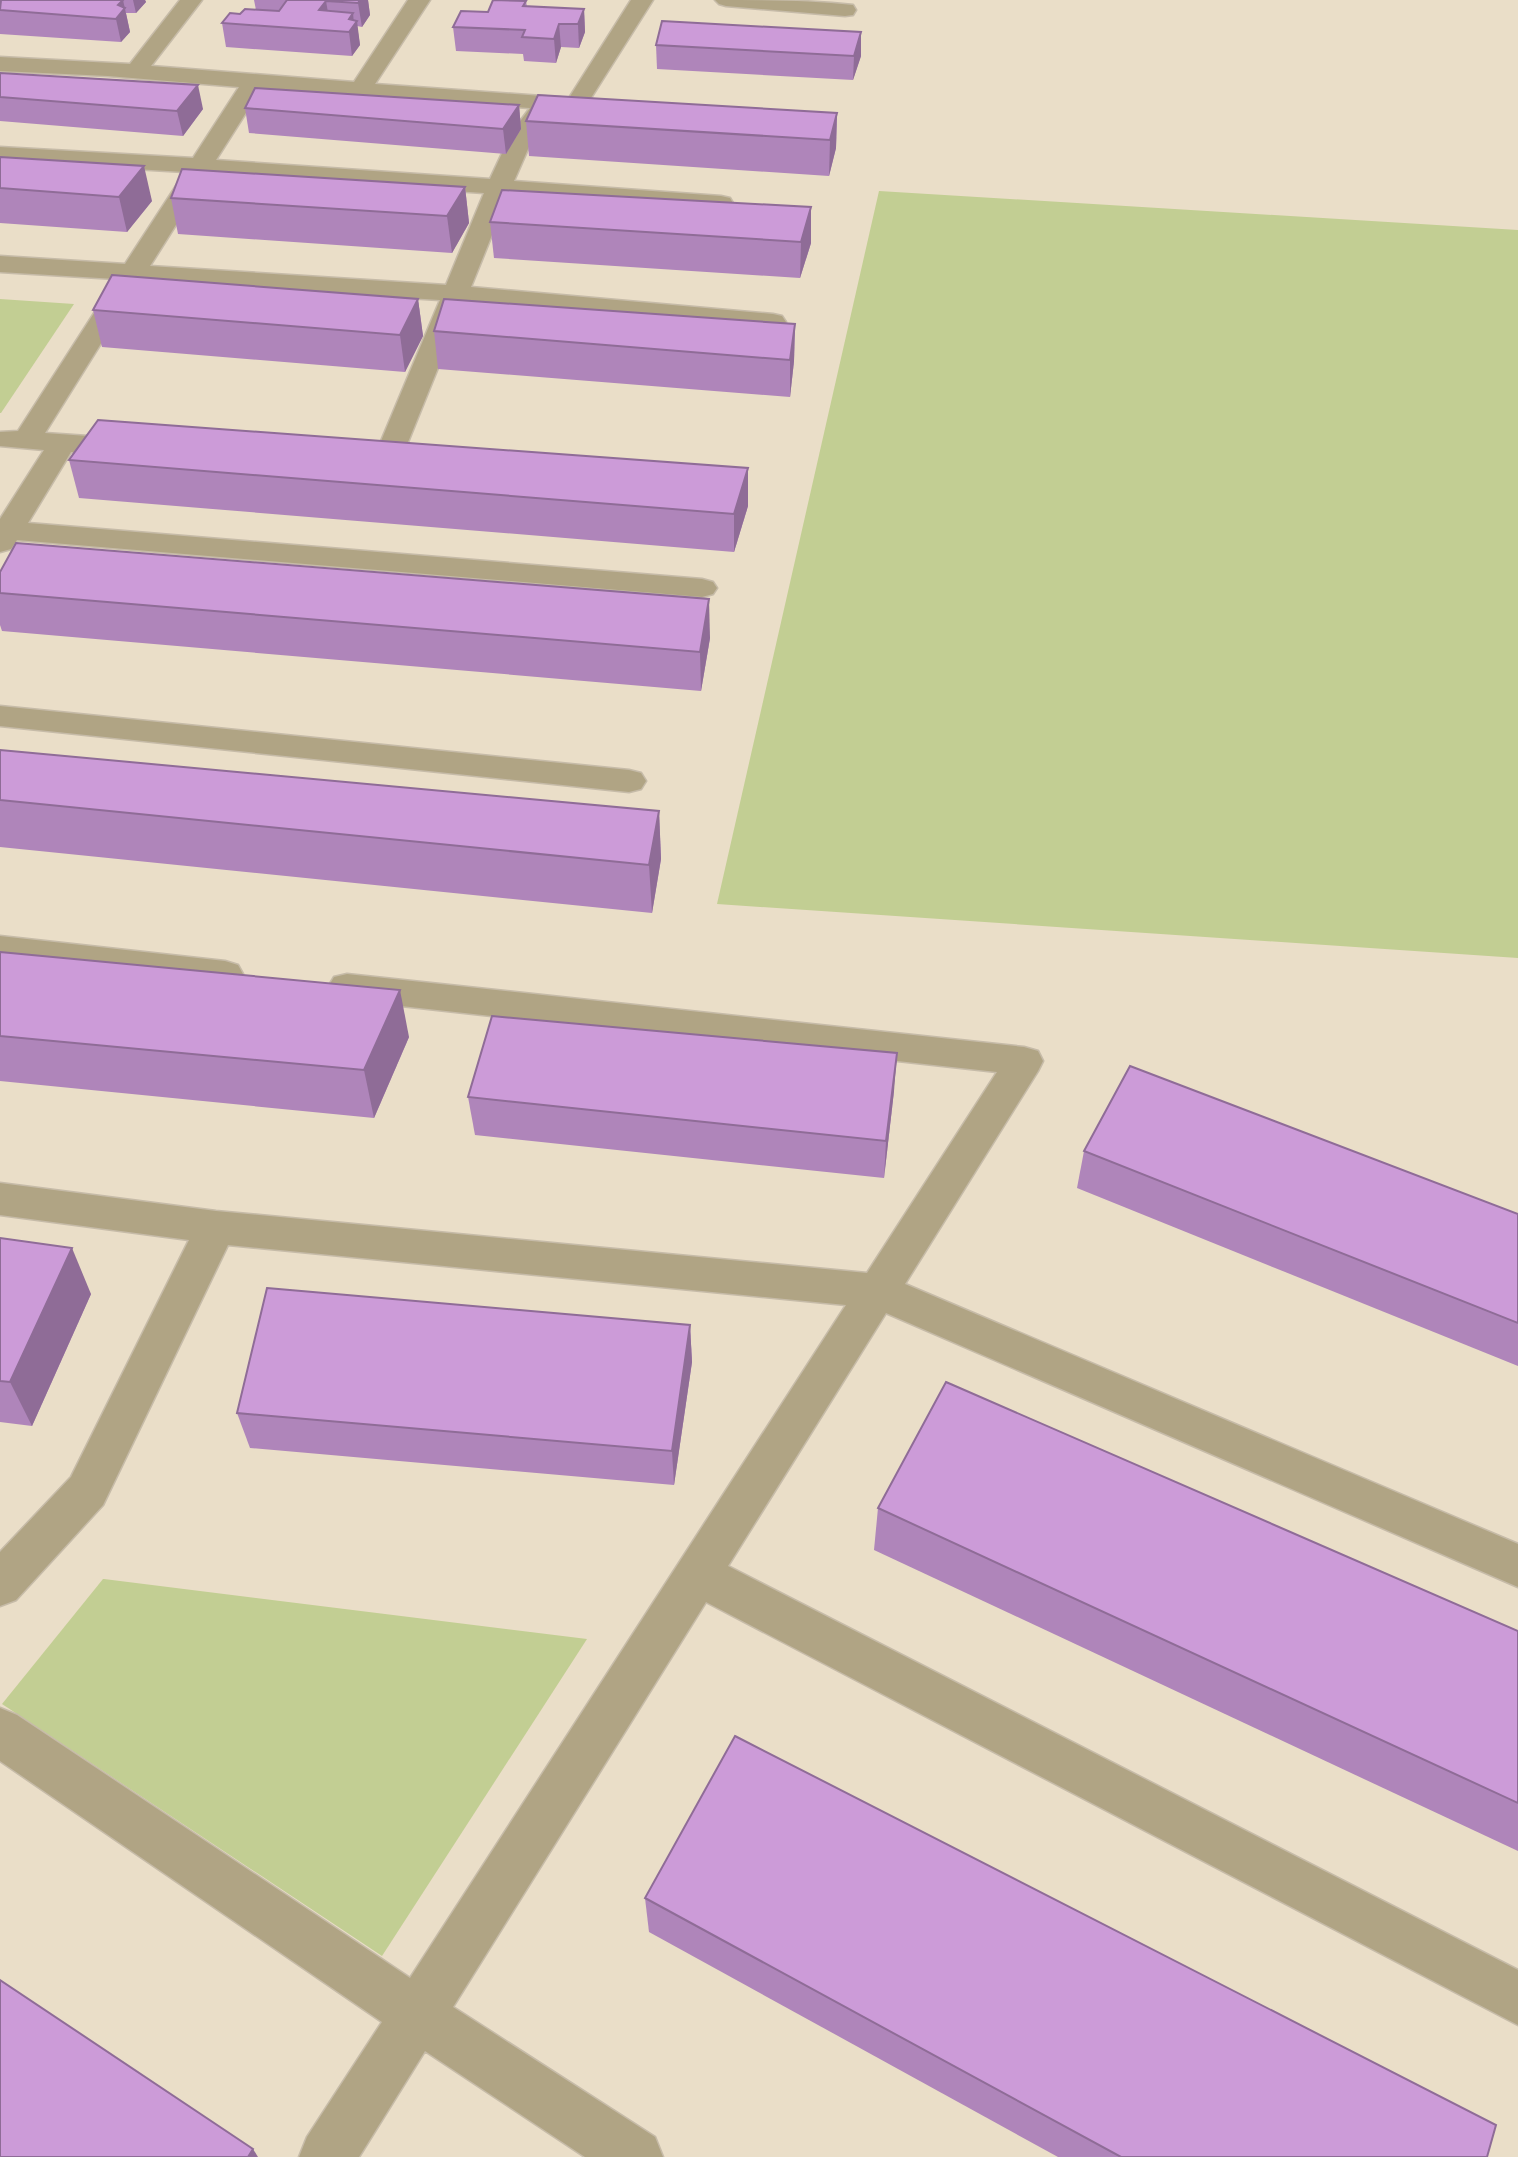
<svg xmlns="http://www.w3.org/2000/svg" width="1518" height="2157" font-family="'Asap Condensed',sans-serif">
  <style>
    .green { fill: #c2ce93 }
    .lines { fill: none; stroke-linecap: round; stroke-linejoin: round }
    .minor-casing { stroke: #c6bba8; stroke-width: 3 }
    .minor { fill: #b0a484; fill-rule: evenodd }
    .wall { fill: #af85ba }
    .shaded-wall { fill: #8f6c97 }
    .building { fill: #cc9bd8; stroke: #8f6c97; stroke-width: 2 }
  </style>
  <rect width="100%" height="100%" fill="#eadec8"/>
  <!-- green -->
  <g class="green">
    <path d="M879,191L1518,230V958L717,904Z"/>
    <path d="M0,299L74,304L1,413H0Z"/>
    <path d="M103,1579H104L587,1639L382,1956L2,1704Z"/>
  </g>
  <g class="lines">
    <!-- minor casing -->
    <g class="minor-casing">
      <g id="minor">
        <path d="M180,0H202L151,66L354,82L408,0H430L375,84L569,98L631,0H653L584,109L547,117L535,133L514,181L721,196L730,198L733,203L730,208L721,210L508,195L471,287L773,314L782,316L786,322L782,328L773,330L465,301L400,462L396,468C380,472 361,470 345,466L341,460L345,454L355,451L376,453L440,300L140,281L45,433L130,439L140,442L144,448L140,454L130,457L71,452L28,523L702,579L713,582L717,588L713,594L702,597L17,540L11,549L0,552V519L44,450L0,446V432L18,431L116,279L0,272V256L125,264L185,172L0,161V147L193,158L239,87L108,76L0,71V57L130,64ZM261,89L530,108L512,132L490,179L216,160ZM208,174L484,193L446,285L150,266Z"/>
        <path d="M715,0C760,0 809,0 853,5L856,10L853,15L845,16L726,6L719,4Z"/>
        <path d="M0,706L629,770L641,773L646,781L641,789L629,792L0,726Z"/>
        <path d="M0,936L225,961L238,965L243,974L238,983L225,987L0,962Z"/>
        <path d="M347,974L1024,1047L1038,1051L1043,1061L1038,1071L905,1284L1518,1544V1587L886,1313L728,1566L1518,1970V2025L706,1602L453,2007L655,2137L663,2157H585L425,2051L359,2157H299L307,2137L382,2022L0,1761V1708L17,1715L410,1978L846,1305L228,1245L103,1505L16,1600L0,1606V1552L71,1477L189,1240L0,1215V1183L216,1211L867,1273L997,1072L347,1000L334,997L328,987L334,977Z"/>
      </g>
    </g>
    <!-- minor -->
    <use href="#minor" class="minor"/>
  </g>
  <!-- wall -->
  <g class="wall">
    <path d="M13,0H145L146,2L136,13H126L130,32L121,42L0,34V1H12Z"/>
    <path d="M254,0H368L370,15L362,27L357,26L360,45L352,56L226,47L222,23L240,14L256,10Z"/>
    <path d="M526,1L527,7L584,9L585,32L579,48L561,47L556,63L524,61L523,54L456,51L453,27L488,12Z"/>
    <path d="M861,32V56L853,80L657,69L656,45Z"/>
    <path d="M0,73L203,109L183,136L0,121Z"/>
    <path d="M519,105L521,129L506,154L249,133L245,108Z"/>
    <path d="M837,113L836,148L829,176L529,156L526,121Z"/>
    <path d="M0,157L152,201L127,232L0,223Z"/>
    <path d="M465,187L469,223L452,253L178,234L171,198Z"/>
    <path d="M502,190L811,243L800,278L494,258L490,222Z"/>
    <path d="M418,299L423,336L405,372L102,347L93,310Z"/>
    <path d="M795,324L794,361L790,397L438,369L434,331Z"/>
    <path d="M69,460L748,506L734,552L79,498Z"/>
    <path d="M0,572L710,638L701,691L2,631L0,625Z"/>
    <path d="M0,750L659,811L661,859L652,913L0,847Z"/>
    <path d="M0,952L409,1037L374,1118L0,1081Z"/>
    <path d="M894,1091L884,1178L475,1135L468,1097Z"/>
    <path d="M1084,1151L1518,1214V1366L1077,1188Z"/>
    <path d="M0,1238L91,1294L32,1426L0,1422Z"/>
    <path d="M690,1325L692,1362L674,1485L250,1448L237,1413Z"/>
    <path d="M878,1508L1518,1631V1851L874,1550Z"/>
    <path d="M645,1898L1487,2157H1058L649,1932Z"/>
  </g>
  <!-- shaded-wall -->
  <g class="shaded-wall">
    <path d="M123,0L130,32L121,42L116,19L118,5Z"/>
    <path d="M133,0H145L146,2L136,13Z"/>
    <path d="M356,0H368L370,15L362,27L358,3Z"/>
    <path d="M326,1L330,24L319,10Z"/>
    <path d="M584,9L585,32L579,48L578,24Z"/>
    <path d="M353,13L354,24L357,21L360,45L352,56L349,32V19Z"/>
    <path d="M559,24L561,47L556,63L554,39Z"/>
    <path d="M861,32V56L853,80L854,56Z"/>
    <path d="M198,85L203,109L183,136L177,111Z"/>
    <path d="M519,105L521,129L506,154L503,129Z"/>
    <path d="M837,113L836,148L829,176L830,140Z"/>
    <path d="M144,166L152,201L127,232L119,197Z"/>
    <path d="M465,187L469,223L452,253L447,216Z"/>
    <path d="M811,207V243L800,278L801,242Z"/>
    <path d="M418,299L423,336L405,372L400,335Z"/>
    <path d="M795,324L794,361L790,397V360Z"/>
    <path d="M748,468V506L734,552V514Z"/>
    <path d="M709,599L710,638L701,691L700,652Z"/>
    <path d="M659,811L661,859L652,913L649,865Z"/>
    <path d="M400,990L409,1037L374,1118L364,1070Z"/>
    <path d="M897,1053L894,1091L884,1178L886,1141Z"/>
    <path d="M72,1248L91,1294L32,1426L10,1382Z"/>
    <path d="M690,1325L692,1362L674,1485L672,1451Z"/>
    <path d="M253,2149L258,2157H248Z"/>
  </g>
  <!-- building -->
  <g class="building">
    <path d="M1,0H123L118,5L125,8L116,19L0,10Z"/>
    <path d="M287,0H360L358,3L326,1L319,10L353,13L349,19L357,21L349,32L222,23L230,13L240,14L245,9L279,11Z"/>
    <path d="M493,0L526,1L523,6L584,9L578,24H559L554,39L522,37L525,30L453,27L461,11L488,12Z"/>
    <path d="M662,21L861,32L854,56L656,45Z"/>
    <path d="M0,73L198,85L177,111L0,97Z"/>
    <path d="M255,88L519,105L503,129L245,108Z"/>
    <path d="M538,95L837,113L830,140L526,121Z"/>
    <path d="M0,157L144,166L119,197L0,188Z"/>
    <path d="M182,169L465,187L447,216L171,198Z"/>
    <path d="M502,190L811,207L801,242L490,222Z"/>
    <path d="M112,275L418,299L400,335L93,310Z"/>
    <path d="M444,299L795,324L790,360L434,331Z"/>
    <path d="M98,420L748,468L734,514L69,460Z"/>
    <path d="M16,543L709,599L700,652L0,593V572Z"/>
    <path d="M0,750L659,811L649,865L0,800Z"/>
    <path d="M0,952L400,990L364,1070L0,1036Z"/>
    <path d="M492,1016L897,1053L886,1141L468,1097Z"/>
    <path d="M1130,1066L1518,1214V1323L1084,1151Z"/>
    <path d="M0,1238L72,1248L10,1382L0,1381Z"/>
    <path d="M267,1288L690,1325L672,1451L237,1413Z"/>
    <path d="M946,1382L1518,1631V1803L878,1508Z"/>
    <path d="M735,1736L1496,2125L1487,2157H1121L645,1898Z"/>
    <path d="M0,1980L253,2149L248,2157H0Z"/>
  </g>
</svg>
